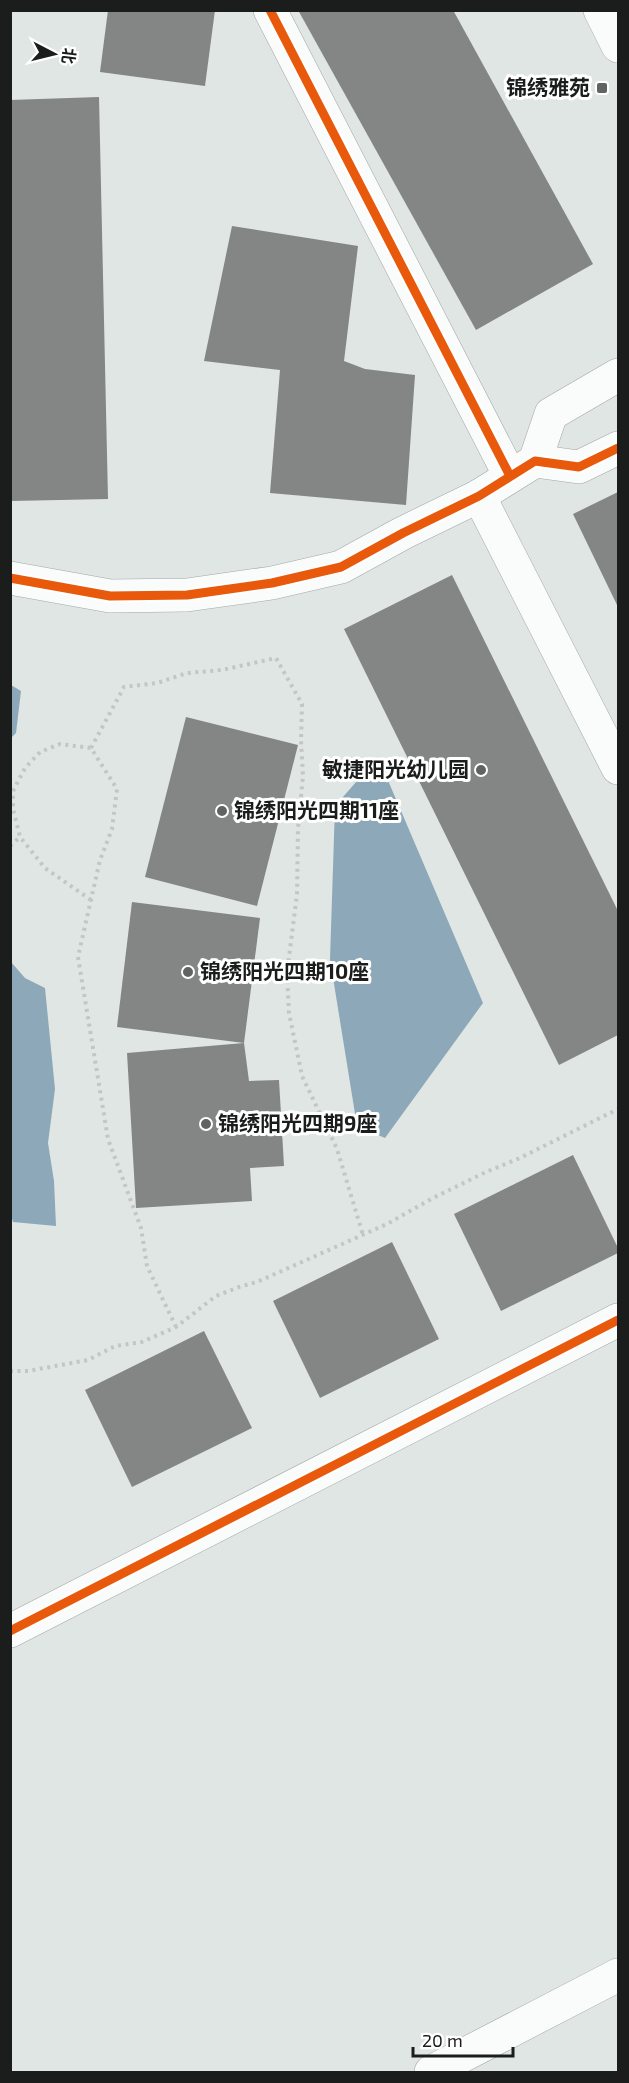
<svg xmlns="http://www.w3.org/2000/svg" width="629" height="2083" font-family="'Exo 2','Noto Sans SC',sans-serif">
  <style>
    .water { fill: #8da8b9 }
    .building { fill: #838684 }
    .lines { fill: none; stroke-linecap: round; stroke-linejoin: round }
    .minor-casing { stroke: #a4a8a6; stroke-width: 34 }
    .major-casing { stroke: #a4a8a6; stroke-width: 34 }
    .path { stroke: #c3c6c5; stroke-width: 4; stroke-dasharray: 3 4.5; stroke-linecap: butt }
    .minor { stroke: #fafbfb; stroke-width: 33 }
    .major { stroke: #fafbfb; stroke-width: 33 }
    .cycleway-casing { stroke: #fff; stroke-width: 13 }
    .cycleway { stroke: #e8590c; stroke-width: 9 }
    .poi-dot { fill: #5f6362; stroke: #fff; stroke-width: 2 }
    .labels { text-anchor: middle; stroke-width: 6; stroke-linejoin: round; paint-order: stroke }
    .poi-label { font-size: 21px; font-weight: bold; fill: #1a1d1c; stroke: #fff; text-anchor: start }
  </style>
  <rect width="100%" height="100%" fill="#e0e6e3"/>
  <!-- water -->
  <g class="water">
    <path d="M11,685L21,691L16,733L11,738Z"/>
    <path d="M378,757L483,1003L385,1138L357,1126L330,959L335,806Z"/>
    <path d="M11,962L25,978L45,988L55,1089L48,1143L54,1181L56,1226L13,1222L11,1215Z"/>
  </g>
  <!-- building -->
  <g class="building">
    <path d="M108,10H215L205,86L100,72Z"/>
    <path d="M298,10H453L593,264L476,330Z"/>
    <path d="M99,97L108,499L10,501V100Z"/>
    <path d="M232,226L358,246L344,361L365,369L415,375L406,505L270,493L280,370L204,361Z"/>
    <path d="M618,492V607L573,514Z"/>
    <path d="M452,575L618,911V1035L559,1065L344,629Z"/>
    <path d="M186,717L298,745L257,906L145,877Z"/>
    <path d="M132,902L260,918L244,1043L117,1027Z"/>
    <path d="M244,1043L249,1081L279,1080L284,1166L250,1168L252,1201L136,1208L127,1053Z"/>
    <path d="M573,1155L618,1248V1253L501,1311L454,1214Z"/>
    <path d="M392,1242L439,1339L320,1398L273,1301Z"/>
    <path d="M204,1331L252,1428L132,1487L85,1390Z"/>
  </g>
  <g class="lines">
    <!-- minor casing -->
    <g class="minor-casing">
      <g id="minor">
        <path d="M270,10L510,476"/>
        <path d="M535,461L551,414L618,375"/>
        <path d="M479,496L618,768"/>
        <path d="M10,578L110,596L187,595L272,583L341,567L403,533L479,496L535,461L579,467L618,448"/>
        <path d="M10,1631L618,1320"/>
      </g>
    </g>
    <!-- major casing -->
    <g class="major-casing">
      <g id="major">
        <path d="M600,10L618,46"/>
        <path d="M431,2072L618,1975"/>
      </g>
    </g>
    <!-- path -->
    <g class="path">
      <path d="M91,748L124,687L157,683L187,673L222,670L276,658L302,704L301,741L303,776L298,828L297,894L287,973L289,1013L302,1076L337,1149L363,1235"/>
      <path d="M10,846L20,837"/>
      <path d="M91,900L45,868L20,837L13,809V791L25,768L40,752L60,744L91,748L117,789L112,829L100,860L78,957L108,1139L141,1228L147,1266L176,1327"/>
      <path d="M10,1371H28L88,1360L115,1346L142,1342L176,1327L216,1296L239,1287L257,1282L387,1224L433,1198L486,1172L520,1158L618,1109"/>
    </g>
    <!-- minor -->
    <use href="#minor" class="minor"/>
    <!-- major -->
    <use href="#major" class="major"/>
    <!-- cycleway casing -->
    <g class="cycleway-casing">
      <g id="cycleway">
        <path d="M270,10L510,476"/>
        <path d="M10,578L110,596L187,595L272,583L341,567L403,533L479,496L535,461L579,467L618,448"/>
        <path d="M10,1631L618,1320"/>
      </g>
    </g>
    <!-- cycleway -->
    <use href="#cycleway" class="cycleway"/>
  </g>
  <!-- markers -->
  <g class="poi-dot">
    <rect x="596" y="82" width="12" height="12" rx="3"/>
    <circle cx="481" cy="770" r="6"/>
    <circle cx="222" cy="811" r="6"/>
    <circle cx="188" cy="972" r="6"/>
    <circle cx="206" cy="1124" r="6"/>
  </g>
  <g class="labels">
    <!-- poi labels -->
    <g class="poi-label">
      <text x="590" y="95" text-anchor="end">锦绣雅苑</text>
      <text x="469" y="777" text-anchor="end">敏捷阳光幼儿园</text>
      <text x="234" y="818">锦绣阳光四期11座</text>
      <text x="200" y="979">锦绣阳光四期10座</text>
      <text x="218" y="1131">锦绣阳光四期9座</text>
    </g>
  </g>
  <!-- border -->
  <rect width="629" height="2083" fill="none" stroke="#1a1d1c" stroke-width="24"/>
  <!-- north arrow -->
  <g transform="translate(54 54) rotate(97)" stroke="#ffffff" stroke-width="4.5" paint-order="stroke">
  <path d="M0-4.5L10 22L0 15L-10 22Z" fill="#1a1d1c"/>
  <text y="-9" font-size="16" font-weight="bold" text-anchor="middle" fill="#1a1d1c">北</text>
  </g>
  <!-- scale -->
  <path d="M413 2047v9h100v-9" fill="none" stroke="#1a1d1c" stroke-width="3"/>
  <text x="422" y="2047" font-size="18" fill="#1a1d1c" stroke="#ffffff" stroke-width="4.5" paint-order="stroke">20 m</text>
</svg>
